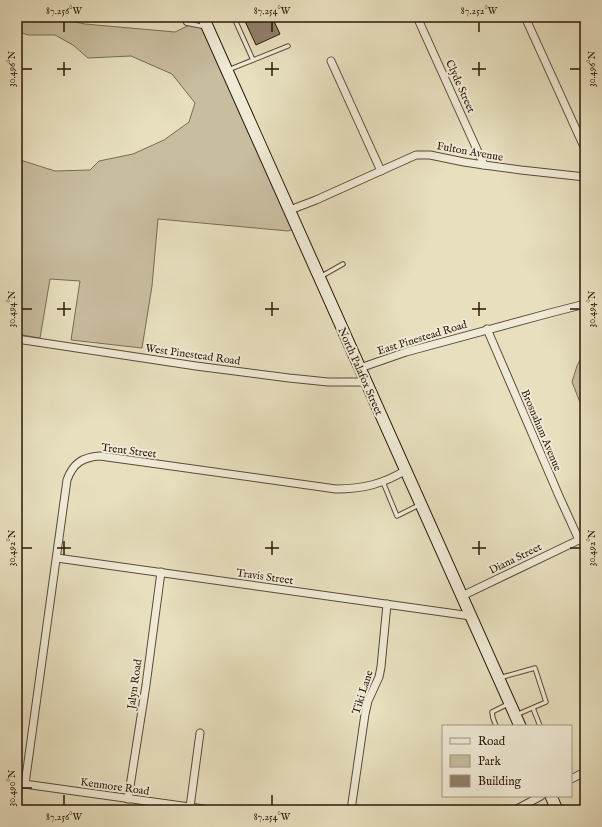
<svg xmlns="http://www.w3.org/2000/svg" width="602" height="827" font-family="'IM FELL English',serif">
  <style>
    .green { fill: #c8bd9f; stroke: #7c6a54 }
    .building { fill: #8f7f68; stroke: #2f170a }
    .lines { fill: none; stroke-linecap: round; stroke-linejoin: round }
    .lane-casing { stroke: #5d4937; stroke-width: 5.5 }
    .street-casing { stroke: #5d4937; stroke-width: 9 }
    .secondary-casing { stroke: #2f170a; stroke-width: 13 }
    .lane { stroke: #efead5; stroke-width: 3.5 }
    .street { stroke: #efead5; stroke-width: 7 }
    .secondary { stroke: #efead5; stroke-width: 11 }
    .ticks { fill: none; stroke: #2f170a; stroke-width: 1.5 }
    .labels { text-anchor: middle; stroke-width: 4; stroke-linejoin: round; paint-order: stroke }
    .street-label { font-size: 11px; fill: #2f170a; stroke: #efead5 }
    .neatline { fill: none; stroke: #2f170a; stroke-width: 1.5 }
    .ticks-label { font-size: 10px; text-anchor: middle; fill: #2f170a }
  </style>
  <rect width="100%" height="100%" fill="#e7dfbe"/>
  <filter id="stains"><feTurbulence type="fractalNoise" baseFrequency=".005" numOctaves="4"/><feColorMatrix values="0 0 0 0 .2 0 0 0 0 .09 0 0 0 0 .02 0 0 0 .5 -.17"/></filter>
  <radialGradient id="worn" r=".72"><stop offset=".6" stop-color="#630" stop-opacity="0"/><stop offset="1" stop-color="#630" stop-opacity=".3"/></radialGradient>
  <!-- green -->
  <g class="green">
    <path d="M17,17H50L85,24L175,32L200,20L294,229L288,231L158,219L152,286L142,348L71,340L80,281L50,279L40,338L17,334V159L55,171L90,170L99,161L133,154L164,140L189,122L195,103L172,74L131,56L88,58L73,45L55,35H28L17,31Z"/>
    <path d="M585,349V415L572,382L577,366Z"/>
  </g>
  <!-- building -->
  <path class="building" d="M243,17H272L280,34L256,45Z"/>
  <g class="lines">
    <!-- lane casing -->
    <g class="lane-casing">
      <g id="lane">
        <path d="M183,17L186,23L201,26L205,24"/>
        <path d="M235,20L253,60"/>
        <path d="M228,70L288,46"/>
        <path d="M320,277L343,264"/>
        <path d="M383,482L397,516L419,505"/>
        <path d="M499,678L535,668L546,702L516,715"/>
        <path d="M533,708L540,726"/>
        <path d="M496,726L493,718L492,712L508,704"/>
      </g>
    </g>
    <!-- street casing -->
    <g class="street-casing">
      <g id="street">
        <path d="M417,17L484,165"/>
        <path d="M525,17L585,149"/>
        <path d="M331,61L381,171"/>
        <path d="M290,210L316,200L416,155H430L464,162L484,165L521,170L585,177"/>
        <path d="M487,329L559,496L579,540"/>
        <path d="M17,339L196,366L289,378L328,382H366"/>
        <path d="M360,368L406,352L550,313L585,304"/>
        <path d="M57,558L471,616"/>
        <path d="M462,596L585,537"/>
        <path d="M571,779L585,772"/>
        <path d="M17,783L211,810"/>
        <path d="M25,784L67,480C73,463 83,457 100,456L336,489C363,489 383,484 406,470"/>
        <path d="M128,799L146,685L161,572"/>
        <path d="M190,807L200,733"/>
        <path d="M351,810L365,714L368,701L379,677L381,667L387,604"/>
        <path d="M515,810L541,796"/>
      </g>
    </g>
    <!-- secondary casing -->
    <g class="secondary-casing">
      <g id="secondary">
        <path d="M203,17L520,726"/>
        <path d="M551,796L557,810"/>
      </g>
    </g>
    <!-- lane -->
    <use href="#lane" class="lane"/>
    <!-- street -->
    <use href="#street" class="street"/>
    <!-- secondary -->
    <use href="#secondary" class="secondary"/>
  </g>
  <!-- ticks -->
  <path class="ticks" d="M64,22V32M272,22V32M479,22V32M64,62V76M272,62V76M479,62V76M22,69H32M57,69H71M265,69H279M472,69H486M570,69H580M64,302V316M272,302V316M479,302V316M22,309H32M57,309H71M265,309H279M472,309H486M570,309H580M64,541V555M272,541V555M479,541V555M22,548H32M57,548H71M265,548H279M472,548H486M570,548H580M22,788H32M64,795V805M272,795V805"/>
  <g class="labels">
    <!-- street labels -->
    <g class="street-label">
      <text transform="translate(461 86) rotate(66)" y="4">Clyde Street</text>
      <text transform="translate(470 151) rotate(10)" y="4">Fulton Avenue</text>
      <text transform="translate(422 337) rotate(-17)" y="4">East Pinestead Road</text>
      <text transform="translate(193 354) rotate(8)" y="4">West Pinestead Road</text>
      <text transform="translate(361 371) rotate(66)" y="4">North Palafox Street</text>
      <text transform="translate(542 430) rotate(67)" y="4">Brosnaham Avenue</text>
      <text transform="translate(129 450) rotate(7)" y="4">Trent Street</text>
      <text transform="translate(515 558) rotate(-26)" y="4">Diana Street</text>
      <text transform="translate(265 576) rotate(8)" y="4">Travis Street</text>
      <text transform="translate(134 684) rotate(-82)" y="4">Jalyn Road</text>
      <text transform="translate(362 692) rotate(-72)" y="4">Tiki Lane</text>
      <text transform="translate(115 786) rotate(8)" y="4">Kenmore Road</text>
    </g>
  </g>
  <!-- margin -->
  <rect width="602" height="827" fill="none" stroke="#e7dfbe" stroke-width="44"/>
  <!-- legend -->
  <rect x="442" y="725" width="130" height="72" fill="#efead5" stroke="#a29684"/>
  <rect x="450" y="738" width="20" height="6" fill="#efead5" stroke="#a29684"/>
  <text x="478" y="745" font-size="12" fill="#2f170a">Road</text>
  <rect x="450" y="755" width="20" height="12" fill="#c8bd9f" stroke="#a29684"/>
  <text x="478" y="765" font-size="12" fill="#2f170a">Park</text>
  <rect x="450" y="775" width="20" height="12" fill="#8f7f68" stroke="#a29684"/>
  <text x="478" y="785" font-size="12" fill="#2f170a">Building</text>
  <rect x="22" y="22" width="558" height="783" class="neatline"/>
  <g class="ticks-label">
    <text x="64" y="14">87.256°W</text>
    <text x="272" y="14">87.254°W</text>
    <text x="479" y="14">87.252°W</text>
    <text transform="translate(11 69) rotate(-90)" y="4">30.496°N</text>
    <text transform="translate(591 69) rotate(-90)" y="4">30.496°N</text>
    <text transform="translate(11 309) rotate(-90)" y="4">30.494°N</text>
    <text transform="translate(591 309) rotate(-90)" y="4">30.494°N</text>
    <text transform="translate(11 548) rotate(-90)" y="4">30.492°N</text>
    <text transform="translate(591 548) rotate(-90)" y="4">30.492°N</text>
    <text transform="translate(11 788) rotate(-90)" y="4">30.490°N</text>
    <text x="64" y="820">87.256°W</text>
    <text x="272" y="820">87.254°W</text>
  </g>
  <rect width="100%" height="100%" filter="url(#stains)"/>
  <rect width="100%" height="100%" fill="url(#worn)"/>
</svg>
